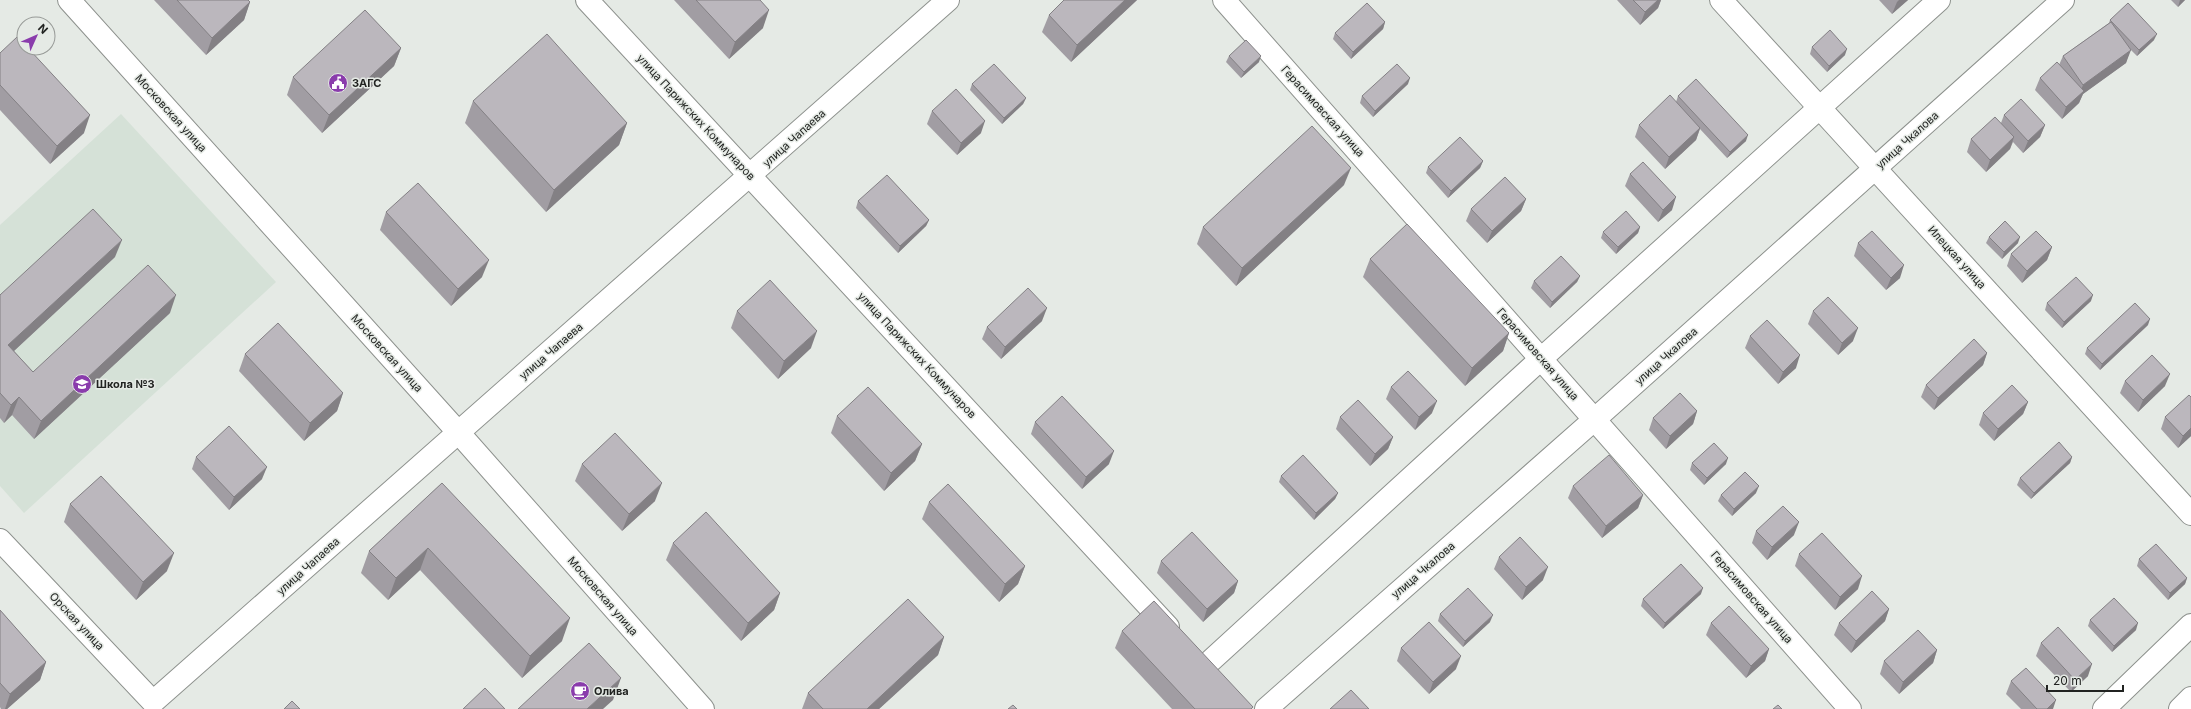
<svg xmlns="http://www.w3.org/2000/svg" width="2191" height="709" font-family="Inter,sans-serif">
  <style>
    .built { fill: #d5e1d7 }
    .lines { fill: none; stroke-linecap: round; stroke-linejoin: round }
    .minor-casing { stroke: #8d918d; stroke-width: 24 }
    .minor { stroke: #fff; stroke-width: 22 }
    .wall { fill: #a19da3 }
    .shaded-wall { fill: #838084 }
    .building { fill: #bbb7bd; stroke: #838084 }
    .labels { text-anchor: middle; stroke-width: 3; stroke-linejoin: round; paint-order: stroke }
    .poi-label { font-size: 11px; font-weight: bold; fill: #212321; stroke: #e5eae5; text-anchor: start }
    .street-label { font-size: 11px; fill: #212321; stroke: #e5eae5 }
  </style>
  <rect width="100%" height="100%" fill="#e5eae5"/>
  <!-- built -->
  <path class="built" d="M121,114L276,282L24,513L0,486V225Z"/>
  <g class="lines">
    <!-- minor casing -->
    <g class="minor-casing">
      <g id="minor">
        <path d="M69,0L458,432L703,709"/>
        <path d="M587,0L1168,627"/>
        <path d="M1224,0L1850,709"/>
        <path d="M1721,0L2191,514"/>
        <path d="M0,540L153,702L948,0"/>
        <path d="M1205,666L1542,358L1939,0"/>
        <path d="M1266,709L1595,419L2063,0"/>
        <path d="M2104,709L2191,625"/>
        <path d="M2180,709L2191,698"/>
      </g>
    </g>
    <!-- minor -->
    <use href="#minor" class="minor"/>
  </g>
  <!-- wall -->
  <g class="wall">
    <path d="M154,0H248L250,2L244,20L206,55Z"/>
    <path d="M674,0H760L763,28L729,59Z"/>
    <path d="M1064,0H1137L1071,62L1042,32L1049,15Z"/>
    <path d="M1617,0H1661L1658,8L1640,25Z"/>
    <path d="M1879,0H1908L1892,14Z"/>
    <path d="M2171,0H2185L2178,7Z"/>
    <path d="M2110,20L2154,40L2137,56L2130,49L2126,63L2083,94L2079,103L2062,119L2035,90L2040,78L2059,65L2063,56L2109,23Z"/>
    <path d="M1385,22L1383,29L1351,59L1333,39L1335,33Z"/>
    <path d="M1812,47L1845,55L1827,72L1810,54Z"/>
    <path d="M401,48L394,66L322,133L287,95L293,77Z"/>
    <path d="M0,53L84,133L50,164L0,110Z"/>
    <path d="M1229,56L1259,62L1241,78L1226,62Z"/>
    <path d="M972,84L1026,98L1023,104L1002,124L970,90Z"/>
    <path d="M1408,84L1373,117L1360,103L1362,96Z"/>
    <path d="M1678,96L1746,141L1727,158L1700,129L1696,140L1665,169L1635,137L1639,125L1676,102Z"/>
    <path d="M473,101L627,123L619,145L546,212L465,123Z"/>
    <path d="M932,111L981,133L957,155L927,124Z"/>
    <path d="M2004,115L2045,125L2040,137L2023,153L2013,142L2010,149L1986,172L1967,152L1971,139L2001,123Z"/>
    <path d="M1483,161L1480,168L1448,198L1426,173L1428,167Z"/>
    <path d="M1630,174L1672,210L1658,222L1625,186Z"/>
    <path d="M1344,185L1236,286L1197,244L1203,227Z"/>
    <path d="M1526,199L1521,211L1487,243L1466,221L1471,209Z"/>
    <path d="M858,201L929,220L926,226L898,253L856,208Z"/>
    <path d="M386,212L482,277L451,306L380,230Z"/>
    <path d="M1640,227L1638,233L1616,254L1601,238L1603,232Z"/>
    <path d="M1989,237L2018,243L2002,259L1986,243Z"/>
    <path d="M1858,243L1900,278L1886,290L1854,256Z"/>
    <path d="M2052,247L2047,260L2022,283L2007,266L2011,254Z"/>
    <path d="M115,257L14,351L33,372L170,313L34,439L12,415L4,423L0,418V295Z"/>
    <path d="M1370,259L1509,333L1503,351L1465,386L1363,277Z"/>
    <path d="M1580,276L1577,282L1550,308L1531,288L1534,281Z"/>
    <path d="M2091,301L2062,328L2045,310L2047,303Z"/>
    <path d="M737,311L811,348L778,379L731,328Z"/>
    <path d="M1813,311L1853,341L1838,355L1808,324Z"/>
    <path d="M1042,321L1001,359L982,339L987,327Z"/>
    <path d="M2148,325L2100,370L2085,354L2087,348Z"/>
    <path d="M1750,336L1796,368L1778,384L1745,348Z"/>
    <path d="M1987,353L1983,365L1934,410L1921,397L1926,385Z"/>
    <path d="M245,354L343,393L337,411L304,441L239,371Z"/>
    <path d="M2125,381L2165,386L2138,412L2120,393Z"/>
    <path d="M1391,387L1432,413L1415,430L1386,399Z"/>
    <path d="M2191,397V436L2178,448L2161,429L2165,417Z"/>
    <path d="M2028,402L2023,414L1994,441L1979,425L1983,413Z"/>
    <path d="M1697,411L1693,424L1666,449L1649,430L1653,418Z"/>
    <path d="M837,416L922,444L915,461L884,491L831,433Z"/>
    <path d="M1340,417L1393,437L1388,449L1370,466L1336,429Z"/>
    <path d="M1035,422L1109,464L1082,489L1031,434Z"/>
    <path d="M196,457L262,479L229,510L192,469Z"/>
    <path d="M2072,457L2070,463L2031,499L2017,485L2020,478Z"/>
    <path d="M1692,463L1726,464L1704,485L1690,470Z"/>
    <path d="M582,464L655,501L622,531L575,481Z"/>
    <path d="M1281,476L1338,493L1335,499L1314,520L1279,482Z"/>
    <path d="M442,483L562,641L522,678L420,570L388,600L361,573L369,551Z"/>
    <path d="M1573,486L1643,495L1638,508L1602,538L1568,498Z"/>
    <path d="M1756,493L1732,516L1718,501L1721,495Z"/>
    <path d="M929,502L1025,566L1018,584L999,602L922,519Z"/>
    <path d="M70,504L167,571L136,600L64,522Z"/>
    <path d="M1756,531L1794,535L1767,560L1752,543Z"/>
    <path d="M673,543L780,593L774,610L741,641L666,560Z"/>
    <path d="M1799,554L1858,589L1835,610L1795,566Z"/>
    <path d="M1499,557L1543,580L1522,600L1494,569Z"/>
    <path d="M2139,559L2187,578L2185,584L2168,600L2137,566Z"/>
    <path d="M1161,561L1238,581L1234,593L1203,622L1157,573Z"/>
    <path d="M1701,594L1663,629L1641,606L1643,599Z"/>
    <path d="M1889,609L1885,621L1851,653L1834,635L1839,623Z"/>
    <path d="M0,610L46,662L40,680L7,709H1L0,707Z"/>
    <path d="M1440,614L1490,622L1463,647L1438,621Z"/>
    <path d="M2090,620L2136,630L2112,652L2088,626Z"/>
    <path d="M1711,623L1769,649L1765,661L1746,678L1706,635Z"/>
    <path d="M1122,631L1252,709H1172L1115,648Z"/>
    <path d="M944,637L938,655L879,709H802L808,693Z"/>
    <path d="M2041,643L2088,676L2071,692L2036,656Z"/>
    <path d="M1401,648L1456,669L1429,694L1397,661Z"/>
    <path d="M1937,650L1933,663L1899,694L1880,674L1884,661Z"/>
    <path d="M2011,681L2053,709H2021L2006,694Z"/>
  </g>
  <!-- shaded-wall -->
  <g class="shaded-wall">
    <path d="M1125,0H1137L1071,62L1077,45Z"/>
    <path d="M1658,0H1661L1658,8L1640,25L1645,12Z"/>
    <path d="M1899,0H1908L1892,14L1897,2Z"/>
    <path d="M2180,0H2185L2178,7Z"/>
    <path d="M250,2L244,20L206,55L212,38Z"/>
    <path d="M769,10L763,28L729,59L735,42Z"/>
    <path d="M1385,22L1383,29L1351,59L1353,52Z"/>
    <path d="M2157,34L2154,40L2137,56L2139,50Z"/>
    <path d="M401,48L394,66L322,133L329,115Z"/>
    <path d="M1847,49L1845,55L1827,72L1829,66Z"/>
    <path d="M2131,50L2126,63L2083,94L2079,103L2062,119L2066,107L2079,95L2083,85Z"/>
    <path d="M1261,56L1259,62L1241,78L1244,72Z"/>
    <path d="M1410,78L1408,84L1373,117L1375,111Z"/>
    <path d="M1026,98L1023,104L1002,124L1004,118Z"/>
    <path d="M90,115L84,133L50,164L57,146Z"/>
    <path d="M985,121L981,133L957,155L961,143Z"/>
    <path d="M627,123L619,145L546,212L554,190Z"/>
    <path d="M2045,125L2040,137L2023,153L2028,141Z"/>
    <path d="M1700,128L1696,140L1665,169L1669,157Z"/>
    <path d="M1748,135L1746,141L1727,158L1730,152Z"/>
    <path d="M2014,137L2010,149L1986,172L1990,160Z"/>
    <path d="M1483,161L1480,168L1448,198L1451,191Z"/>
    <path d="M1351,168L1344,185L1236,286L1242,268Z"/>
    <path d="M1676,197L1672,210L1658,222L1663,210Z"/>
    <path d="M1526,199L1521,211L1487,243L1492,231Z"/>
    <path d="M929,220L926,226L898,253L900,246Z"/>
    <path d="M1640,227L1638,233L1616,254L1618,247Z"/>
    <path d="M2020,237L2018,243L2002,259L2004,252Z"/>
    <path d="M122,240L115,257L2,362L8,345Z"/>
    <path d="M2052,247L2047,260L2022,283L2027,271Z"/>
    <path d="M489,260L482,277L451,306L458,289Z"/>
    <path d="M1904,265L1900,278L1886,290L1891,278Z"/>
    <path d="M1580,276L1577,282L1550,308L1552,302Z"/>
    <path d="M176,295L170,313L34,439L41,421Z"/>
    <path d="M2093,295L2091,301L2062,328L2064,322Z"/>
    <path d="M1047,308L1042,321L1001,359L1005,347Z"/>
    <path d="M2150,319L2148,325L2100,370L2102,364Z"/>
    <path d="M1858,328L1853,341L1838,355L1842,343Z"/>
    <path d="M817,331L811,348L778,379L784,361Z"/>
    <path d="M1509,333L1503,351L1465,386L1472,368Z"/>
    <path d="M1987,353L1983,365L1934,410L1938,398Z"/>
    <path d="M1800,355L1796,368L1778,384L1783,372Z"/>
    <path d="M2170,374L2165,386L2138,412L2143,400Z"/>
    <path d="M343,393L337,411L304,441L310,423Z"/>
    <path d="M19,397L12,415L4,423L11,405Z"/>
    <path d="M1437,401L1432,413L1415,430L1419,417Z"/>
    <path d="M2028,402L2023,414L1994,441L1998,429Z"/>
    <path d="M1697,411L1693,424L1666,449L1670,436Z"/>
    <path d="M2191,428V436L2178,448L2183,436Z"/>
    <path d="M1393,437L1388,449L1370,466L1375,454Z"/>
    <path d="M922,444L915,461L884,491L891,473Z"/>
    <path d="M1114,451L1109,464L1082,489L1086,477Z"/>
    <path d="M2072,457L2070,463L2031,499L2034,493Z"/>
    <path d="M1728,458L1726,464L1704,485L1707,478Z"/>
    <path d="M267,467L262,479L229,510L234,497Z"/>
    <path d="M662,483L655,501L622,531L629,514Z"/>
    <path d="M1759,486L1756,493L1732,516L1734,509Z"/>
    <path d="M1338,493L1335,499L1314,520L1316,513Z"/>
    <path d="M1643,495L1638,508L1602,538L1606,526Z"/>
    <path d="M1799,522L1794,535L1767,560L1772,547Z"/>
    <path d="M428,548L420,570L388,600L396,578Z"/>
    <path d="M174,553L167,571L136,600L143,582Z"/>
    <path d="M1025,566L1018,584L999,602L1005,584Z"/>
    <path d="M1548,567L1543,580L1522,600L1526,587Z"/>
    <path d="M1862,576L1858,589L1835,610L1840,597Z"/>
    <path d="M2187,578L2185,584L2168,600L2170,593Z"/>
    <path d="M1238,581L1234,593L1203,622L1207,609Z"/>
    <path d="M1703,588L1701,594L1663,629L1665,623Z"/>
    <path d="M780,593L774,610L741,641L748,623Z"/>
    <path d="M1889,609L1885,621L1851,653L1856,641Z"/>
    <path d="M1493,615L1490,622L1463,647L1465,641Z"/>
    <path d="M570,618L562,641L522,678L530,656Z"/>
    <path d="M2138,623L2136,630L2112,652L2114,646Z"/>
    <path d="M944,637L938,655L879,709H867Z"/>
    <path d="M1769,649L1765,661L1746,678L1751,666Z"/>
    <path d="M1937,650L1933,663L1899,694L1903,682Z"/>
    <path d="M1461,656L1456,669L1429,694L1433,682Z"/>
    <path d="M46,662L40,680L7,709H5L10,694Z"/>
    <path d="M2092,664L2088,676L2071,692L2075,680Z"/>
    <path d="M621,678L613,700L603,709H587Z"/>
    <path d="M2056,700L2053,709H2047Z"/>
  </g>
  <!-- building -->
  <g class="building">
    <path d="M177,0H248L250,2L212,38Z"/>
    <path d="M696,0H760L769,10L735,42Z"/>
    <path d="M1064,0H1125L1077,45L1049,15Z"/>
    <path d="M1633,0H1658L1645,12Z"/>
    <path d="M1367,3L1385,22L1353,52L1335,33Z"/>
    <path d="M2128,3L2157,34L2139,50L2110,20Z"/>
    <path d="M365,10L401,48L329,115L293,77Z"/>
    <path d="M2111,22L2131,50L2083,85L2063,56Z"/>
    <path d="M1830,30L1847,49L1829,66L1812,47Z"/>
    <path d="M547,34L627,123L554,190L473,101Z"/>
    <path d="M17,37L24,44V48H28L90,115L57,146L0,85V53Z"/>
    <path d="M1246,40L1261,56L1244,72L1229,56Z"/>
    <path d="M2057,62L2084,91L2066,107L2040,78Z"/>
    <path d="M994,64L1026,98L1004,118L972,84Z"/>
    <path d="M1397,64L1410,78L1375,111L1362,96Z"/>
    <path d="M1696,79L1748,135L1730,152L1678,96Z"/>
    <path d="M956,89L985,121L961,143L932,111Z"/>
    <path d="M1670,95L1700,128L1669,157L1639,125Z"/>
    <path d="M2021,99L2045,125L2028,141L2004,115Z"/>
    <path d="M1995,117L2014,137L1990,160L1971,139Z"/>
    <path d="M1312,126L1351,168L1242,268L1203,227Z"/>
    <path d="M1460,137L1483,161L1451,191L1428,167Z"/>
    <path d="M1643,162L1676,197L1663,210L1630,174Z"/>
    <path d="M887,175L929,220L900,246L858,201Z"/>
    <path d="M1505,177L1526,199L1492,231L1471,209Z"/>
    <path d="M418,183L489,260L458,289L386,212Z"/>
    <path d="M93,209L122,240L8,345L33,372L148,265L176,295L41,421L19,397L11,405L0,393V295Z"/>
    <path d="M1626,211L1640,227L1618,247L1603,232Z"/>
    <path d="M2005,221L2020,237L2004,252L1989,237Z"/>
    <path d="M1407,224L1509,333L1472,368L1370,259Z"/>
    <path d="M1872,231L1904,265L1891,278L1858,243Z"/>
    <path d="M2036,231L2052,247L2027,271L2011,254Z"/>
    <path d="M1561,256L1580,276L1552,302L1534,281Z"/>
    <path d="M2076,277L2093,295L2064,322L2047,303Z"/>
    <path d="M770,280L817,331L784,361L737,311Z"/>
    <path d="M1028,288L1047,308L1005,347L987,327Z"/>
    <path d="M1828,297L1858,328L1842,343L1813,311Z"/>
    <path d="M2135,303L2150,319L2102,364L2087,348Z"/>
    <path d="M1767,320L1800,355L1783,372L1750,336Z"/>
    <path d="M278,323L343,393L310,423L245,354Z"/>
    <path d="M1974,339L1987,353L1938,398L1926,385Z"/>
    <path d="M2152,355L2170,374L2143,400L2125,381Z"/>
    <path d="M1408,371L1437,401L1419,417L1391,387Z"/>
    <path d="M2012,385L2028,402L1998,429L1983,413Z"/>
    <path d="M868,387L922,444L891,473L837,416Z"/>
    <path d="M1680,393L1697,411L1670,436L1653,418Z"/>
    <path d="M2189,395L2191,397V428L2183,436L2165,417Z"/>
    <path d="M1062,396L1114,451L1086,477L1035,422Z"/>
    <path d="M1358,400L1393,437L1375,454L1340,417Z"/>
    <path d="M229,426L267,467L234,497L196,457Z"/>
    <path d="M615,433L662,483L629,514L582,464Z"/>
    <path d="M2059,442L2072,457L2034,493L2020,478Z"/>
    <path d="M1714,443L1728,458L1707,478L1692,463Z"/>
    <path d="M1303,455L1338,493L1316,513L1281,476Z"/>
    <path d="M1609,455L1643,495L1606,526L1573,486Z"/>
    <path d="M1745,472L1759,486L1734,509L1721,495Z"/>
    <path d="M101,476L174,553L143,582L70,504Z"/>
    <path d="M442,483L570,618L530,656L428,548L396,578L369,551Z"/>
    <path d="M948,484L1025,566L1005,584L929,502Z"/>
    <path d="M1783,506L1799,522L1772,547L1756,531Z"/>
    <path d="M706,512L780,593L748,623L673,543Z"/>
    <path d="M1192,532L1238,581L1207,609L1161,561Z"/>
    <path d="M1822,533L1862,576L1840,597L1799,554Z"/>
    <path d="M1520,537L1548,567L1526,587L1499,557Z"/>
    <path d="M2156,544L2187,578L2170,593L2139,559Z"/>
    <path d="M1681,564L1703,588L1665,623L1643,599Z"/>
    <path d="M1468,588L1493,615L1465,641L1440,614Z"/>
    <path d="M1872,591L1889,609L1856,641L1839,623Z"/>
    <path d="M2114,598L2138,623L2114,646L2090,620Z"/>
    <path d="M908,599L944,637L867,709H823L808,693Z"/>
    <path d="M1154,601L1253,707L1251,709H1195L1122,631Z"/>
    <path d="M1729,606L1769,649L1751,666L1711,623Z"/>
    <path d="M0,610L46,662L10,694L0,683Z"/>
    <path d="M1429,622L1461,656L1433,682L1401,648Z"/>
    <path d="M2058,627L2092,664L2075,680L2041,643Z"/>
    <path d="M1918,630L1937,650L1903,682L1884,661Z"/>
    <path d="M589,643L621,678L587,709H518Z"/>
    <path d="M2026,668L2056,700L2047,709H2037L2011,681Z"/>
    <path d="M485,688L505,709H463Z"/>
    <path d="M1351,690L1369,709H1330Z"/>
    <path d="M292,701L300,709H284Z"/>
    <path d="M1013,705L1017,709H1008Z"/>
    <path d="M1778,705L1782,709H1773Z"/>
  </g>
  <!-- icons -->
  <defs>
    <g id="civic-disc" transform="scale(1)"><circle r="9.5" fill="#8a3cac" stroke="#e5eae5"/><path d="M-.6-6.5H3V-4.5H.6V-3L4-1V1h2V6H-6V1h2V-1L-.6-3ZM-1.2 2.5V6h2.4V2.5Z" fill="#fff"/></g>
    <g id="school-disc" transform="scale(1)"><circle r="9.5" fill="#8a3cac" stroke="#e5eae5"/><path d="M0-5L7-2L0 1L-7-2ZM-4 1L0 2.5L4 1V4Q0 6-4 4Z" fill="#fff"/></g>
    <g id="cafe-disc" transform="scale(1)"><circle r="9.5" fill="#8a3cac" stroke="#e5eae5"/><path d="M-5.5-4.5H6V0H3Q3 3.5 0 3.5H-2.5Q-5.5 3.5-5.5 0ZM3-3.2v2h1.7v-2ZM-6 4.5H4V6H-6Z" fill="#fff"/></g>
  </defs>
  <g fill-rule="evenodd">
    <use href="#civic-disc" x="338" y="83"/>
    <use href="#school-disc" x="82" y="384"/>
    <use href="#cafe-disc" x="580" y="691"/>
  </g>
  <g class="labels">
    <!-- poi labels -->
    <g class="poi-label">
      <text x="352" y="87">ЗАГС</text>
      <text x="96" y="388">Школа №3</text>
      <text x="594" y="695">Олива</text>
    </g>
    <!-- street labels -->
    <g class="street-label">
      <text transform="translate(1323 111) rotate(48)" y="4">Герасимовская улица</text>
      <text transform="translate(171 113) rotate(48)" y="4">Московская улица</text>
      <text transform="translate(696 117) rotate(47)" y="4">улица Парижских Коммунаров</text>
      <text transform="translate(794 138) rotate(-42)" y="4">улица Чапаева</text>
      <text transform="translate(1907 140) rotate(-42)" y="4">улица Чкалова</text>
      <text transform="translate(1957 257) rotate(48)" y="4">Илецкая улица</text>
      <text transform="translate(551 351) rotate(-41)" y="4">улица Чапаева</text>
      <text transform="translate(387 353) rotate(48)" y="4">Московская улица</text>
      <text transform="translate(1538 354) rotate(49)" y="4">Герасимовская улица</text>
      <text transform="translate(917 355) rotate(47)" y="4">улица Парижских Коммунаров</text>
      <text transform="translate(1666 356) rotate(-42)" y="4">улица Чкалова</text>
      <text transform="translate(308 566) rotate(-42)" y="4">улица Чапаева</text>
      <text transform="translate(1423 570) rotate(-41)" y="4">улица Чкалова</text>
      <text transform="translate(603 596) rotate(49)" y="4">Московская улица</text>
      <text transform="translate(1752 597) rotate(49)" y="4">Герасимовская улица</text>
      <text transform="translate(77 621) rotate(47)" y="4">Орская улица</text>
    </g>
  </g>
  <!-- north arrow -->
  <g transform="translate(36 36) rotate(45)"><circle r="19" fill="#e5eae5" stroke="#979a97"/>
  <path d="M0-3L7 15L0 10L-7 15Z" fill="#8a3cac"/>
  <text y="-6" font-size="11" font-weight="bold" text-anchor="middle" fill="#212321">N</text>
  </g>
  <!-- scale -->
  <path d="M2047 685v6h76v-6" fill="none" stroke="#212321" stroke-width="2"/>
  <text x="2053" y="685" font-size="12" fill="#212321" stroke="#e5eae5" stroke-width="3" paint-order="stroke">20 m</text>
</svg>
